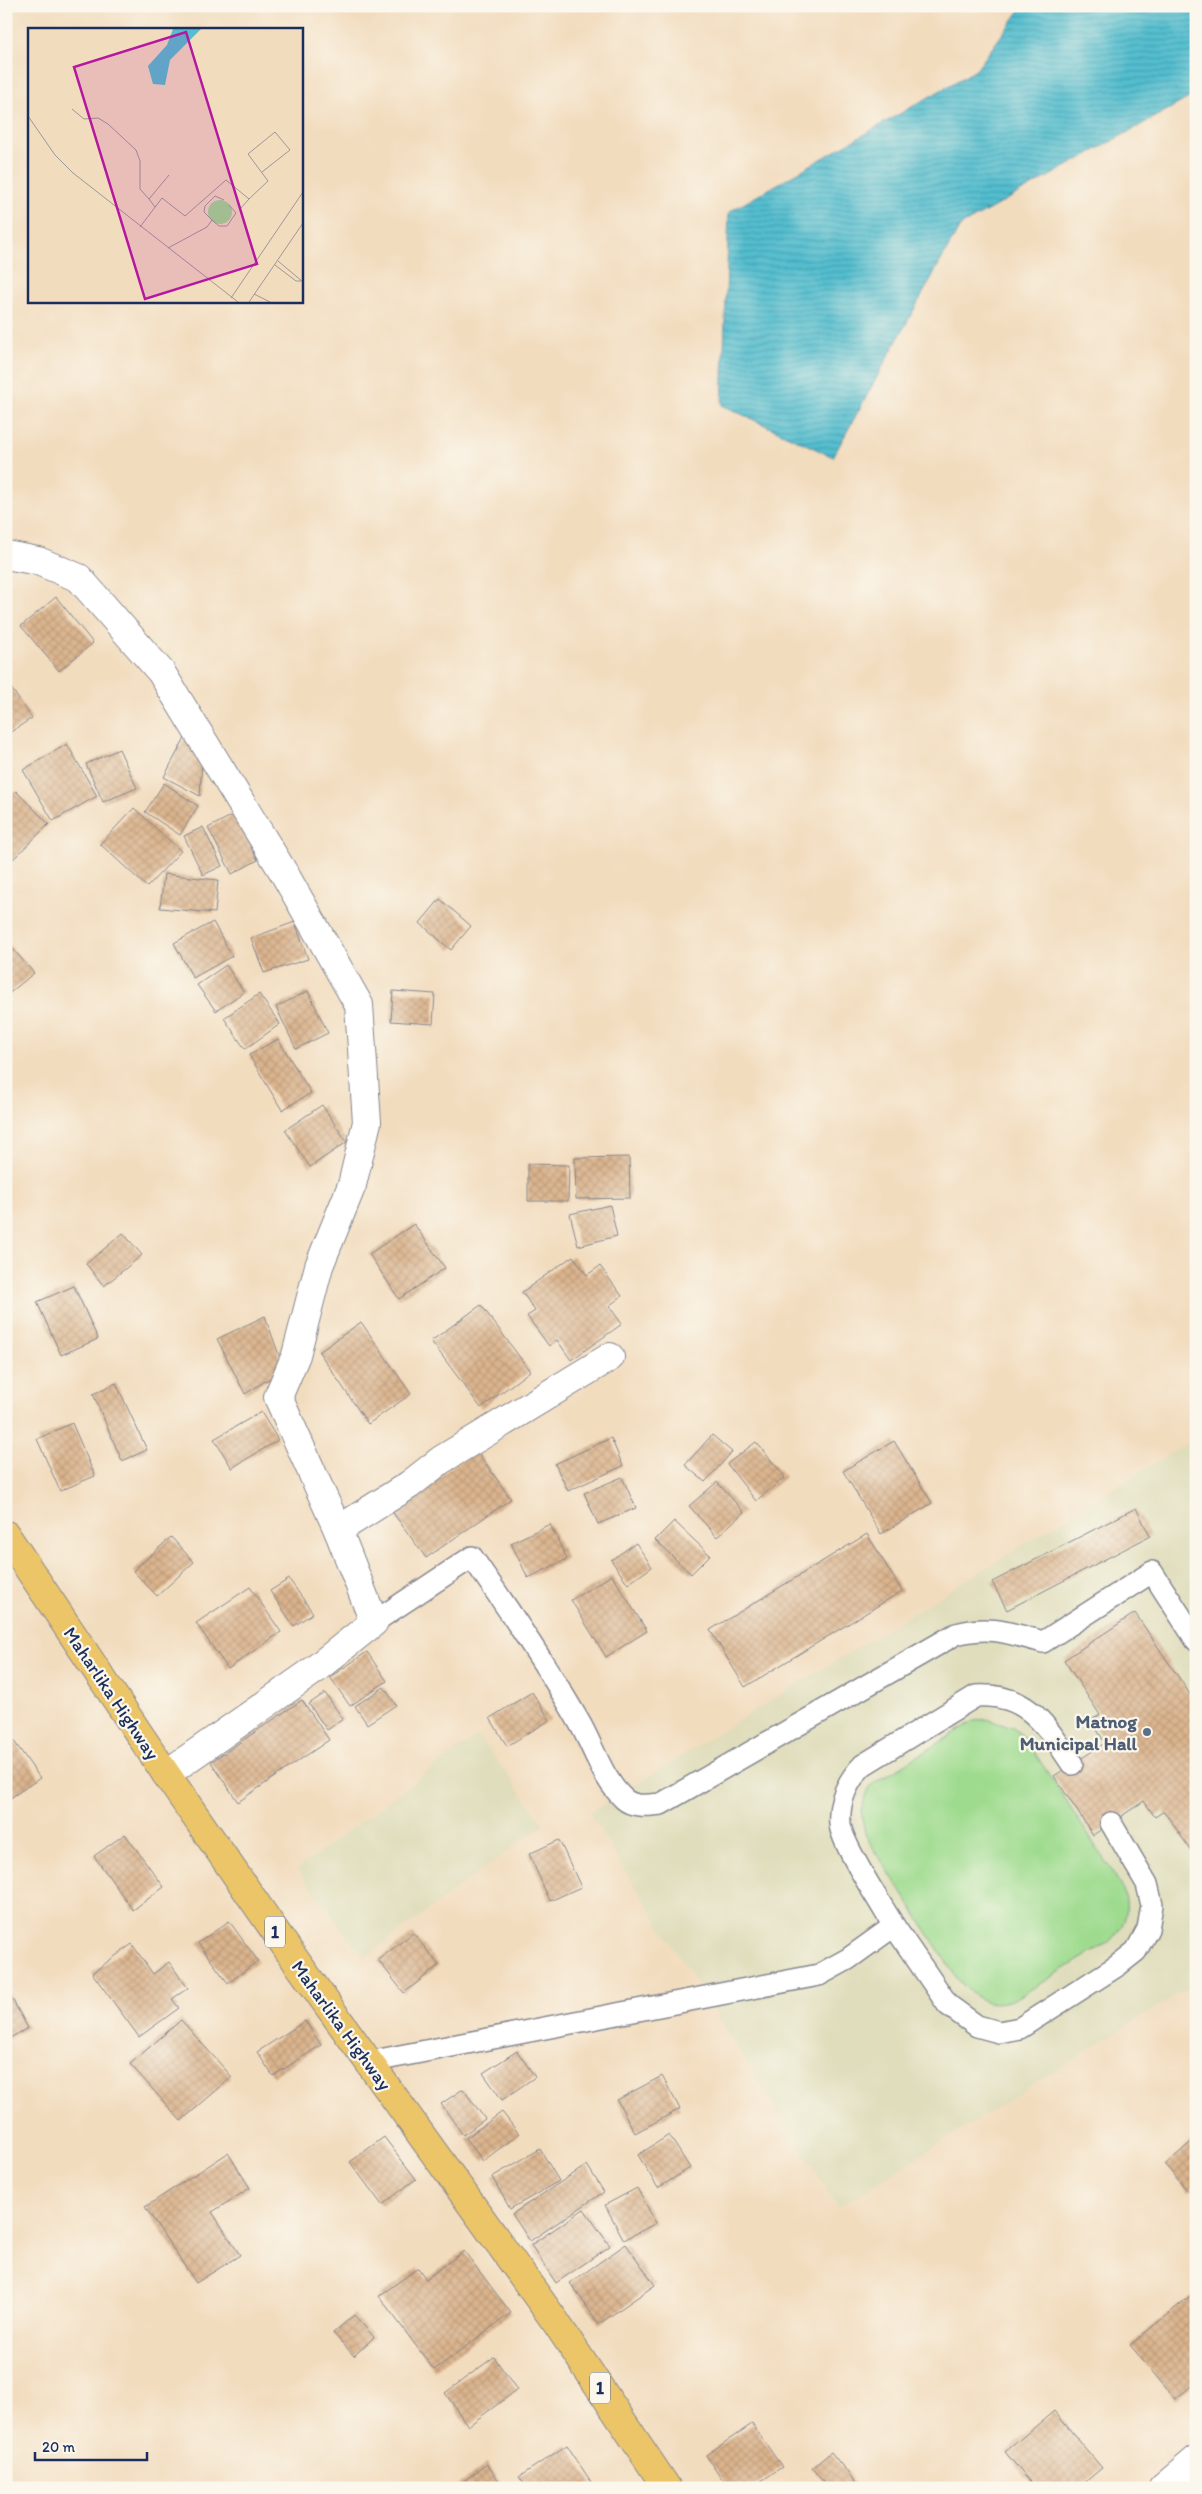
<svg xmlns="http://www.w3.org/2000/svg" width="1202" height="2494" font-family="Itim,sans-serif">
  <style>
    .built { fill: #dfddbb }
    .green { fill: #9fdb8f; stroke: #5d8576 }
    .water { fill: url(#water-rules); stroke: #377696 }
    .building { fill: url(#building-cross-hatch) }
    .lines { fill: none; stroke-linecap: round; stroke-linejoin: round }
    .service-casing { stroke: #86868e; stroke-width: 24 }
    .minor-casing { stroke: #86868e; stroke-width: 30 }
    .trunk-casing { stroke: #86868e; stroke-width: 30 }
    .service { stroke: #fff; stroke-width: 21 }
    .minor { stroke: #fff; stroke-width: 28 }
    .trunk { stroke: #ecc569; stroke-width: 28 }
    .service-dot { fill: #5c6f8a; stroke: #fbf7ec; stroke-width: 2 }
    .labels { text-anchor: middle; stroke-width: 4.5; stroke-linejoin: round; paint-order: stroke }
    .shield { fill: #fbf7ec; stroke: #5e6b89; stroke-width: 1 }
    .shield-label { font-size: 18px; font-weight: bold; fill: #1b2f5e }
    .street-label { font-size: 19px; fill: #1b2f5e; stroke: #fbf7ec }
    .service-label { font-size: 19px; font-weight: bold; fill: #4e5e75; stroke: #fbf7ec; text-anchor: end }
    .inset-road { fill: none; stroke: #9c9798; stroke-width: 1 }
    .view { fill: #b5179e; fill-opacity: 0.15; stroke: #b5179e; stroke-width: 2.5 }
    .inset-edge { fill: none; stroke: #1b2f5e; stroke-width: 2.5 }
  </style>
  <defs>
    <pattern id="water-rules" width="6" height="5" patternUnits="userSpaceOnUse" patternTransform="scale(1.25)"><rect width="6" height="5" fill="#53becf"/><path d="M0 2.5h6" fill="none" stroke="#449bab"/></pattern>
    <pattern id="building-cross-hatch" width="8" height="8" patternUnits="userSpaceOnUse" patternTransform="scale(1.25)"><rect width="8" height="8" fill="#dbb48d"/><path d="M0 0l8 8M0 8l8-8" fill="none" stroke="#bb9b7c"/></pattern>
  </defs>
  <rect width="100%" height="100%" fill="#fbf7ec"/>
  <filter id="ink" filterUnits="userSpaceOnUse"><feTurbulence type="fractalNoise" baseFrequency=".02" numOctaves="2"/><feDisplacementMap in="SourceGraphic" scale="10" xChannelSelector="R" yChannelSelector="G"/><feConvolveMatrix kernelMatrix="1 2 1 2 8 2 1 2 1" color-interpolation-filters="sRGB"/></filter>
  <filter id="wash" filterUnits="userSpaceOnUse"><feTurbulence type="fractalNoise" baseFrequency=".0096" numOctaves="4" result="noise"/><feDisplacementMap in="SourceGraphic" scale="20" xChannelSelector="R" yChannelSelector="G"/><feGaussianBlur stdDeviation="1.12" result="paint"/><feColorMatrix in="noise" values="0 0 0 0 0 0 0 0 0 0 0 0 0 0 0 0 0 1.4 0 .05"/><feComposite in="paint" operator="in"/></filter>
  <g filter="url(#wash)">
    <rect width="100%" height="100%" fill="#f2dcbe"/>
    <!-- built -->
    <g class="built">
      <path d="M1196,1438V1983L838,2207L589,1813Z"/>
      <path d="M478,1735L544,1824L364,1958L297,1869Z"/>
    </g>
    <!-- green -->
    <path class="green" d="M986,1719L1013,1728L1025,1738L1124,1890C1129,1911 1126,1924 1112,1940L1015,1999C987,2009 974,1998 956,1977L865,1835L861,1810L870,1786L974,1721Z"/>
    <!-- water -->
    <path class="water" d="M1023,6H1196V94L960,226L833,457L722,405L729,212L976,70Z"/>
    <g id="blocks">
      <!-- building -->
      <g class="building">
        <path d="M56,597L93,643L59,671L21,626Z"/>
        <path d="M6,681L32,718L6,735Z"/>
        <path d="M187,734L202,760L200,796L164,777Z"/>
        <path d="M67,744L97,796L53,821L23,770Z"/>
        <path d="M119,749L137,788L103,802L86,764Z"/>
        <path d="M164,783L198,806L180,835L145,812Z"/>
        <path d="M16,791L49,824L6,866V801Z"/>
        <path d="M134,808L181,851L147,887L100,844Z"/>
        <path d="M233,815L258,860L232,874L208,828Z"/>
        <path d="M203,827L222,866L203,875L184,836Z"/>
        <path d="M164,874L218,880L215,913L160,908Z"/>
        <path d="M440,899L471,926L451,950L420,923Z"/>
        <path d="M213,922L232,956L193,978L174,943Z"/>
        <path d="M295,922L308,959L264,973L251,938Z"/>
        <path d="M6,941L34,973L6,996Z"/>
        <path d="M226,965L244,992L216,1011L197,985Z"/>
        <path d="M308,991L328,1033L296,1049L276,1007Z"/>
        <path d="M393,991L435,994L433,1024L391,1021Z"/>
        <path d="M259,994L280,1024L245,1049L224,1018Z"/>
        <path d="M278,1039L311,1093L282,1110L249,1055Z"/>
        <path d="M322,1105L347,1142L310,1167L285,1130Z"/>
        <path d="M629,1157L630,1198L576,1199L575,1158Z"/>
        <path d="M528,1164L569,1165L568,1201H528Z"/>
        <path d="M610,1205L617,1236L578,1246L570,1214Z"/>
        <path d="M414,1224L445,1268L399,1299L369,1254Z"/>
        <path d="M123,1233L142,1255L104,1286L86,1264Z"/>
        <path d="M573,1256L587,1275L600,1266L622,1296L609,1306L622,1324L571,1360L557,1340L549,1346L527,1316L535,1311L522,1292Z"/>
        <path d="M74,1286L98,1339L61,1355L37,1302Z"/>
        <path d="M481,1305L530,1371L481,1408L431,1341Z"/>
        <path d="M265,1316L284,1369L245,1394L217,1339Z"/>
        <path d="M361,1322L411,1394L368,1424L319,1352Z"/>
        <path d="M116,1383L147,1450L122,1461L93,1394Z"/>
        <path d="M261,1412L278,1440L232,1468L214,1439Z"/>
        <path d="M72,1423L95,1476L60,1491L37,1439Z"/>
        <path d="M712,1435L732,1452L705,1482L685,1465Z"/>
        <path d="M611,1438L623,1466L568,1491L555,1464Z"/>
        <path d="M894,1441L932,1503L881,1534L843,1471Z"/>
        <path d="M756,1442L785,1477L756,1501L727,1464Z"/>
        <path d="M476,1450L511,1499L426,1558L391,1510Z"/>
        <path d="M622,1477L636,1508L598,1524L584,1493Z"/>
        <path d="M717,1482L744,1512L717,1537L689,1506Z"/>
        <path d="M1136,1508L1150,1536L1007,1610L992,1582Z"/>
        <path d="M674,1521L710,1555L691,1574L655,1540Z"/>
        <path d="M550,1524L567,1559L528,1578L511,1543Z"/>
        <path d="M867,1534L902,1591L745,1687L710,1630Z"/>
        <path d="M171,1537L194,1562L157,1596L133,1571Z"/>
        <path d="M636,1543L652,1567L628,1584L611,1560Z"/>
        <path d="M612,1575L647,1631L606,1657L571,1600Z"/>
        <path d="M289,1579L313,1613L294,1626L270,1591Z"/>
        <path d="M250,1587L281,1632L228,1669L196,1623Z"/>
        <path d="M1135,1613L1196,1703V1858L1164,1811L1155,1817L1144,1801L1093,1835L1054,1776L1105,1743L1091,1720L1100,1715L1064,1660Z"/>
        <path d="M367,1652L387,1681L350,1706L330,1677Z"/>
        <path d="M384,1687L396,1705L367,1724L355,1706Z"/>
        <path d="M532,1692L550,1720L507,1746L490,1718Z"/>
        <path d="M325,1693L343,1719L327,1730L309,1704Z"/>
        <path d="M302,1700L329,1740L238,1802L211,1762Z"/>
        <path d="M6,1730L40,1778L6,1801Z"/>
        <path d="M125,1834L164,1887L133,1910L94,1856Z"/>
        <path d="M559,1840L581,1887L550,1901L529,1854Z"/>
        <path d="M229,1921L258,1961L228,1983L198,1943Z"/>
        <path d="M413,1933L439,1965L404,1993L378,1960Z"/>
        <path d="M132,1944L153,1974L169,1962L188,1988L172,1999L179,2008L139,2037L92,1973Z"/>
        <path d="M6,1988L28,2028L6,2040Z"/>
        <path d="M181,2020L232,2077L181,2121L130,2064Z"/>
        <path d="M305,2021L321,2045L273,2076L257,2052Z"/>
        <path d="M517,2051L535,2077L502,2100L483,2073Z"/>
        <path d="M662,2076L680,2109L635,2133L617,2100Z"/>
        <path d="M463,2089L485,2119L463,2135L441,2104Z"/>
        <path d="M502,2112L519,2134L483,2161L466,2138Z"/>
        <path d="M669,2135L690,2168L658,2188L638,2155Z"/>
        <path d="M384,2137L416,2179L382,2205L350,2162Z"/>
        <path d="M1196,2138V2186L1189,2192L1165,2165Z"/>
        <path d="M540,2149L559,2181L510,2209L492,2177Z"/>
        <path d="M228,2153L250,2188L212,2212L240,2255L196,2283L145,2207Z"/>
        <path d="M587,2165L604,2192L530,2241L512,2214Z"/>
        <path d="M637,2188L656,2223L624,2240L605,2205Z"/>
        <path d="M584,2209L610,2246L556,2283L531,2245Z"/>
        <path d="M626,2244L655,2285L599,2324L570,2283Z"/>
        <path d="M464,2251L511,2313L434,2370L379,2296L418,2268L426,2279Z"/>
        <path d="M1196,2291V2383L1175,2399L1130,2345Z"/>
        <path d="M354,2315L374,2337L354,2356L333,2333Z"/>
        <path d="M494,2357L517,2390L468,2426L445,2393Z"/>
        <path d="M1054,2411L1102,2468L1078,2488H1035L1005,2452Z"/>
        <path d="M752,2424L782,2467L751,2488H728L706,2455Z"/>
        <path d="M567,2445L595,2488H527L519,2477Z"/>
        <path d="M831,2452L856,2483L850,2488H828L812,2468Z"/>
        <path d="M487,2464L504,2488H454Z"/>
        <path d="M1196,2475V2488H1180Z"/>
      </g>
    </g>
  </g>
  <g filter="url(#ink)">
    <use href="#blocks" fill-opacity="0" stroke="#86868e" stroke-width="1"/>
    <g class="lines">
      <!-- service casing -->
      <g class="service-casing">
        <g id="service">
          <path d="M374,1622L472,1557C509,1610 546,1664 578,1720C593,1745 602,1779 624,1799C634,1808 649,1805 661,1804L956,1634C991,1625 1009,1633 1043,1642L1152,1572L1196,1640"/>
          <path d="M894,1926C881,1904 842,1845 840,1824C838,1801 848,1780 863,1765L976,1696C1029,1693 1046,1726 1072,1764"/>
          <path d="M369,2062L819,1975L848,1959L894,1926L948,2005L977,2026L999,2032L1020,2028L1117,1966L1136,1951L1148,1929L1152,1905L1147,1884L1111,1823"/>
        </g>
      </g>
      <!-- minor casing -->
      <g class="minor-casing">
        <g id="minor">
          <path d="M6,555L38,561L79,578L161,672L284,873L359,1005L367,1122L352,1185L319,1266L296,1355L278,1397L338,1530"/>
          <path d="M166,1774L313,1671L374,1622L338,1530L409,1485L441,1460L610,1357"/>
          <path d="M1163,2488L1196,2460"/>
        </g>
      </g>
      <!-- trunk casing -->
      <g class="trunk-casing">
        <path id="trunk" d="M6,1535L166,1774L291,1954L555,2321L667,2488"/>
      </g>
      <!-- service -->
      <use href="#service" class="service"/>
      <!-- minor -->
      <use href="#minor" class="minor"/>
      <!-- trunk -->
      <use href="#trunk" class="trunk"/>
    </g>
  </g>
  <!-- markers -->
  <circle class="service-dot" cx="1147" cy="1732" r="5"/>
  <g class="labels">
    <!-- shield labels -->
    <g class="shield">
      <rect x="265" y="1916.5" width="20" height="31" rx="4"/>
      <rect x="590" y="2372.5" width="20" height="31" rx="4"/>
    </g>
    <g class="shield-label">
      <text x="275" y="1938">1</text>
      <text x="600" y="2394">1</text>
    </g>
    <!-- street labels -->
    <g class="street-label">
      <text transform="translate(112 1693) rotate(56)" y="7">Maharlika Highway</text>
      <text transform="translate(342 2025) rotate(54)" y="7">Maharlika Highway</text>
    </g>
    <!-- service labels -->
    <g class="service-label">
      <text x="1137" y="1728">Matnog<tspan x="1137" dy="22">Municipal Hall</tspan></text>
    </g>
  </g>
  <!-- overview -->
  <g transform="translate(28 28)">
    <rect width="275" height="275" fill="#f2dcbe"/>
    <path d="M180 184a12 12 0 1 1 24 0a12 12 0 1 1-24 0Z" fill="#9fdb8f"/>
    <path d="M145,1H173L142,32L137,57L125,56L120,38L139,17Z" fill="#53becf"/>
    <path class="inset-road" d="M44,81L56,91L70,90L80,96L108,122L112,133V161L121,171M0,88L27,127L45,145L210,274M221,171L240,153L220,126L247,104L262,122L234,144M127,179L121,171L141,147M184,192L176,184L177,178L187,168L196,172M112,199L134,170L157,188L198,152L221,171L212,181M140,220L179,199L184,192L191,198H199L208,185L201,177M250,233L275,254M247,237L268,253H273M226,266L242,274M203,270L275,164M221,274L275,195"/>
    <path class="view" d="M158,4L229,236L117,271L46,39Z"/>
    <rect width="275" height="275" class="inset-edge"/>
  </g>
  <!-- margin -->
  <rect width="1202" height="2494" fill="none" stroke="#fbf7ec" stroke-width="25"/>
  <!-- scale -->
  <path d="M35 2452v8h112v-8" fill="none" stroke="#1b2f5e" stroke-width="2.5"/>
  <text x="42" y="2452" font-size="15" fill="#1b2f5e" stroke="#fbf7ec" stroke-width="4" paint-order="stroke">20 m</text>
</svg>
